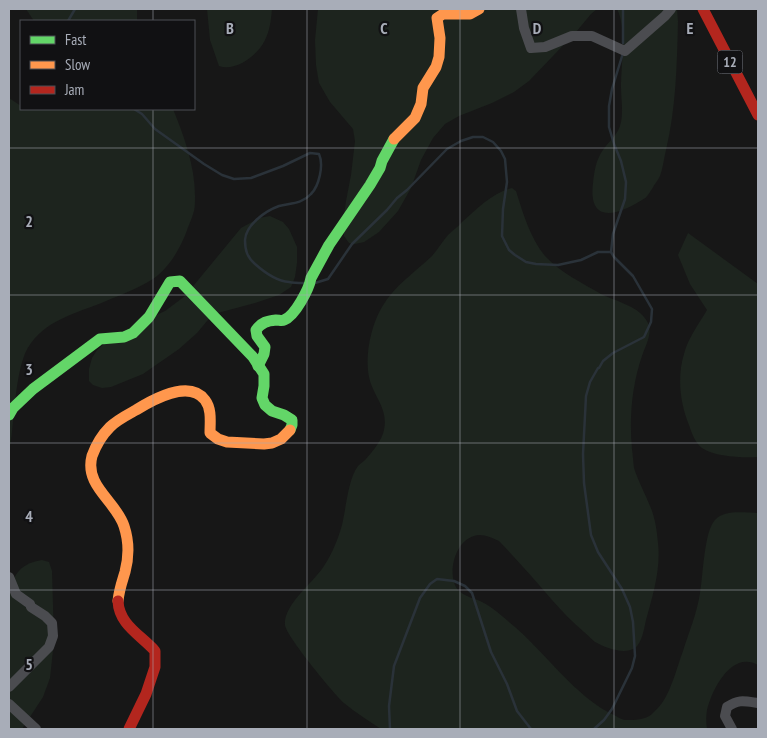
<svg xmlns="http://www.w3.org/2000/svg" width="767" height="738" font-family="'PT Sans Narrow',sans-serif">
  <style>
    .green { fill: #1d241e }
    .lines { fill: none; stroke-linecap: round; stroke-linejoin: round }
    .stream { stroke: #2a3239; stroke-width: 2.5 }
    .street { stroke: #4b4c50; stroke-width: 10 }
    .fast { stroke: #63d668; stroke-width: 11 }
    .slow { stroke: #ff974d; stroke-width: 11 }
    .jam { stroke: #b3261e; stroke-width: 11 }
    .grid { fill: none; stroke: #a8adb8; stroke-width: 1; stroke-opacity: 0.55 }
    .labels { text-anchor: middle; stroke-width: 4.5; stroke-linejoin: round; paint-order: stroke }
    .shield { fill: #111113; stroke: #7b7e86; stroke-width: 1 }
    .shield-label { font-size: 14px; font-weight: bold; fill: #a8adb8 }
    .grid-label { font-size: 16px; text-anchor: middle; font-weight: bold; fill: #a8adb8; stroke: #111113; stroke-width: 4.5; stroke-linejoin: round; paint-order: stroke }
  </style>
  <rect width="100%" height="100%" fill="#171717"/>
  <!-- green -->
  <g class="green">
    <path d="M26,9H137V21H34Z"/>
    <path d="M207,9H272C271,20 270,30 265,40C258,55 236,72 219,66L210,40Z"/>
    <path d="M318,9H597L591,14L576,32L529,81L514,92L492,103L459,116L445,124L433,138L421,160L411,188L398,211L379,232L364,242L355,244L349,243L344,236L343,222L346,201L351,175L355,141L353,129L330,102L319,83L316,65L315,40Z"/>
    <path d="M617,9H677L678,21C677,65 676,108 666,150C664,158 663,168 660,176C658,180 654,185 652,189C649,193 647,198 642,200C618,215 588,225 593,183C594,175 595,165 599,157C604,145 616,138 620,126C624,113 621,100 621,88C621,66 627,28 617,9Z"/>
    <path d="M9,98L21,106V109L46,110L53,109H173C184,136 195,166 195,196C195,201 195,207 194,211C192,219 188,226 186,233C179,250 171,264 157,276C144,286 121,295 106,301C78,313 50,318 31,343C14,364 15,424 9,453Z"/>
    <path d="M512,188L516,191C523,213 530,238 545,256C560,272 582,283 601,294C617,302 640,306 648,323C653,334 645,346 642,356C632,385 629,418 632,449C633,455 633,462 634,468C638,481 645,493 650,506C655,517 657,531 658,543C661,569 653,595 646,620C644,629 642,643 635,648C624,655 606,648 595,642C591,639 588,635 584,632C572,622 562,611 552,600C535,580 517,560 499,541C492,538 482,533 474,536C455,541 446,575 458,590C465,597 474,598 482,602C492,607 501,615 509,622C544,650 575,698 616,716C619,718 623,720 626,720C635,720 645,720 652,714C656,710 661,705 664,700C673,685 677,667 683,651C689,632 697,613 700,593C703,577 704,531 715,520C725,509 745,513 758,513V665C732,650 712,689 707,710C706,716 706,723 707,729H381C369,721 356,713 344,703C334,694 286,636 285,625C283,605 314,582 324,566C332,554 338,539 342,525C346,509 348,479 358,466C360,464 364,461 366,459C373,451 382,440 384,430C388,411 377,400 371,384C363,362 370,327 382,307C394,286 415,272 432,256C438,249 442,242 448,235C453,230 458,227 462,222C477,209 492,193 512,188Z"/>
    <path d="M270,216L283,222L289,229L297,247V263L295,277L291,287L279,295L255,303L214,314L207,321L197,333L179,349L143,374L111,387L102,388L93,385L89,381V369L92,358L97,350L111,338L152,317L165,311L185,296L241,228L259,218Z"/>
    <path d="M688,233L758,284V457C743,458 715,457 702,448C695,442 692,434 689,425C680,403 677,377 684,354C688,338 699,324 707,310L690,284L678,255Z"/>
    <path d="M42,560L49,562L52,571L54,641L50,678L43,697L22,729H9V592C14,573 22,563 42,560Z"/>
  </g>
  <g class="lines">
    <!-- stream -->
    <g class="stream">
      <path d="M68,21L75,9"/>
      <path d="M623,43V9"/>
      <path d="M134,109L142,114L155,129L204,164L222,175L234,179L251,178L283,166L310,153L319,154C324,165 319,186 311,194C302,204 291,203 279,206C265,211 246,225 245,240C245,250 247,257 255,264C264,272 276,281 289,282C294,283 299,283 304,283"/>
      <path d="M315,283L328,279L352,244L387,210L397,198L407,190L447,149L461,141L473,137H483L493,142L501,151L505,159L507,182L503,209L502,236L509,250L515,255L526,262L536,264L558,265L581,260L598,252H611"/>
      <path d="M390,729L389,706L394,666L420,598L430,584L437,579L454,581L465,586L472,593L491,652L507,684L517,711L531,729"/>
      <path d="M594,729L604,720L612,709L632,668L635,656L633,622L630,607L622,589L598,552L591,535L584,483L583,454L586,396L590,382L598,368H599L603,361L613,353L644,337L651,322L652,309L633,276L614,257L611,252L613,234L625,199L626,182L621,161L614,144L609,127V106L612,89L623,53"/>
    </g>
    <!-- street -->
    <g class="street">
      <path d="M521,9L524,28L531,48L545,47L572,36H592L625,51L665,16L671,9"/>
      <path d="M9,577L16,594L30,604L31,607L45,616L52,623L53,636L49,647L9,687"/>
      <path d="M9,704L36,729"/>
      <path d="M732,729L725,716L727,707C739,699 744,701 758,703"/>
    </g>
    <!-- fast -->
    <g class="fast">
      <path d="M258,366L264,354L265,347L257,336L256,330C262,322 267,321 276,320C279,320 282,321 284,320C295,316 309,289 311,278L329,245L370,185L380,168L382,161L394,139"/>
      <path d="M9,415L13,408L33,389L100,339L124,337L133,333L149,317L170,282L180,281L253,357L264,374V386L262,398L265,405L272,411L284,415L292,420V425L290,430"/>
    </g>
    <!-- slow -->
    <g class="slow">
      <path d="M394,139L415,118L421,104L423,88L436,67L439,57L440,38L437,18L443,14H470L479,9"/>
      <path d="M118,601C119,590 122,582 125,572C129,557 129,541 124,526C116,501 84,486 92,456C96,445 102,435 110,427C117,420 127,415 136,410C152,400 189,379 205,400C212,409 210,422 210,433L218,439L227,442L264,444L272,443L281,439L290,430"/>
    </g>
    <!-- jam -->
    <g class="jam">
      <path d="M703,9L758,115"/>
      <path d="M118,601C119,625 141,635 155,651V667L146,694L129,729"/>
    </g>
  </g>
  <!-- grid -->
  <path class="grid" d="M153,9V21M307,9V729M460,9V729M614,9V729M153,109V729M9,148H758M9,295H758M9,443H758M9,590H758"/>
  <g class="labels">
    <!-- shield labels -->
    <rect class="shield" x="717.5" y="50.5" width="25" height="23" rx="4"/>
    <g class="shield-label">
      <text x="730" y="67">12</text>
    </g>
  </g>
  <g class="grid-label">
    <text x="230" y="34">B</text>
    <text x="384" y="34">C</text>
    <text x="537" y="34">D</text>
    <text x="690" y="34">E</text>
    <text x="29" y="227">2</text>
    <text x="29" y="375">3</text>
    <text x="29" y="522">4</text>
    <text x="29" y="670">5</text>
  </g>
  <!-- border -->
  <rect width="767" height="738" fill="none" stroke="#a8adb8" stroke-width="20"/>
  <!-- legend -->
  <rect x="20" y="20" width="175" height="90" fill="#111113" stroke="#4d4f55"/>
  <rect x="30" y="36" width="25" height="8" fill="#63d668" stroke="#4d4f55"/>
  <text x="65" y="45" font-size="15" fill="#a8adb8">Fast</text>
  <rect x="30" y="61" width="25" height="8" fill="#ff974d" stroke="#4d4f55"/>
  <text x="65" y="70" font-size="15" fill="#a8adb8">Slow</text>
  <rect x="30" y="86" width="25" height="8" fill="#b3261e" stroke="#4d4f55"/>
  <text x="65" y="95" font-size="15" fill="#a8adb8">Jam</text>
</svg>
